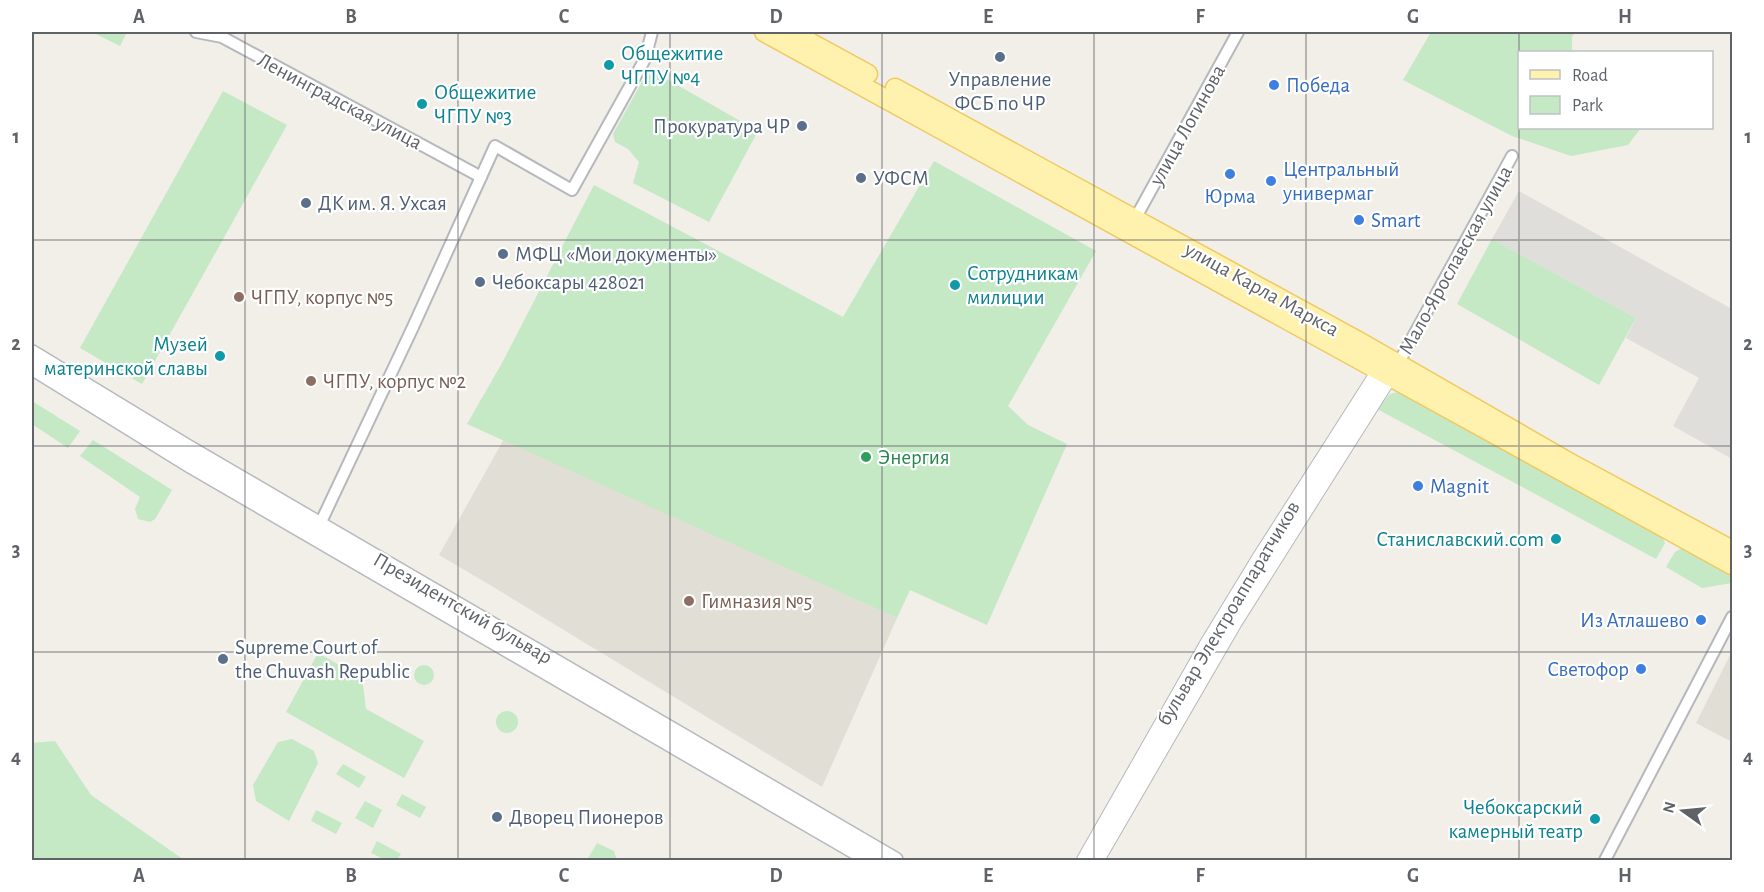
<svg xmlns="http://www.w3.org/2000/svg" width="1764" height="892" font-family="'Alegreya Sans',sans-serif">
  <style>
    .industrial { fill: #e0deda }
    .education { fill: #e1ded6 }
    .green { fill: #c5e8c5 }
    .lines { fill: none; stroke-linecap: round; stroke-linejoin: round }
    .minor-casing { stroke: #b5b8bc; stroke-width: 14 }
    .tertiary-casing { stroke: #b5b8bc; stroke-width: 16 }
    .secondary-casing { stroke: #b6babf; stroke-width: 18 }
    .primary-casing { stroke: #f2c960; stroke-width: 21 }
    .minor { stroke: #fff; stroke-width: 10 }
    .tertiary { stroke: #fff; stroke-width: 14 }
    .secondary { stroke: #fff; stroke-width: 15 }
    .primary { stroke: #fff2af; stroke-width: 18 }
    .grid { fill: none; stroke: #5f6368; stroke-width: 1.5; stroke-opacity: 0.55 }
    .service-dot { fill: #5c6f8a; stroke: #fff; stroke-width: 2 }
    .culture-dot { fill: #0f9aa8; stroke: #fff; stroke-width: 2 }
    .shop-dot { fill: #3f7fe0; stroke: #fff; stroke-width: 2 }
    .education-dot { fill: #8d6e63; stroke: #fff; stroke-width: 2 }
    .leisure-dot { fill: #2e9e5b; stroke: #fff; stroke-width: 2 }
    .labels { text-anchor: middle; stroke-width: 4.5; stroke-linejoin: round; paint-order: stroke }
    .culture-label { font-size: 21px; fill: #0d838f; stroke: #fff; text-anchor: start }
    .service-label { font-size: 21px; fill: #4e5e75; stroke: #fff; text-anchor: start }
    .shop-label { font-size: 21px; fill: #366cbe; stroke: #fff; text-anchor: start }
    .street-label { font-size: 21px; fill: #5f6368; stroke: #fff }
    .education-label { font-size: 21px; fill: #785e54; stroke: #fff; text-anchor: start }
    .leisure-label { font-size: 21px; fill: #27864d; stroke: #fff; text-anchor: start }
    .neatline { fill: none; stroke: #5f6368; stroke-width: 2 }
    .grid-label { font-size: 20px; text-anchor: middle; font-weight: bold; fill: #5f6368 }
  </style>
  <rect width="100%" height="100%" fill="#f1efe8"/>
  <!-- industrial -->
  <path class="industrial" d="M1519,191L1732,309V459L1673,426L1699,378L1626,338L1636,318L1492,239Z"/>
  <!-- education -->
  <g class="education">
    <path d="M504,439L897,618L822,787L490,585L439,555Z"/>
    <path d="M1732,651V742L1696,723Z"/>
  </g>
  <!-- green -->
  <g class="green">
    <path d="M92,32H127L120,46Z"/>
    <path d="M1431,32H1575L1572,37V52H1520V128H1641L1628,145L1571,156L1512,136L1403,80Z"/>
    <path d="M649,69L758,131L709,222L633,183L639,162L628,149L615,142L613,134Z"/>
    <path d="M223,91L287,125L142,384L80,348Z"/>
    <path d="M934,161L1096,251L1008,406L1028,425L1067,444L987,625L910,590L897,618L467,424L502,363L594,185L843,317Z"/>
    <path d="M1492,239L1636,318L1599,385L1457,304Z"/>
    <path d="M1398,392L1406,393L1662,536L1665,543L1656,559L1377,409L1390,394Z"/>
    <path d="M32,401L80,431L68,448L32,424Z"/>
    <path d="M93,440L172,490L155,519L150,522L138,519L135,509L140,497L80,456Z"/>
    <path d="M1680,549H1686L1727,571L1732,575V583L1702,588L1666,567L1675,552Z"/>
    <path d="M318,653L362,678L366,709L424,741L404,778L286,712Z"/>
    <circle cx="424" cy="675" r="10"/>
    <circle cx="507" cy="722" r="11"/>
    <path d="M292,739L314,751L318,763L289,821L256,801L253,785L278,742Z"/>
    <path d="M55,741L91,795L184,860H32V743Z"/>
    <path d="M343,764L366,777L359,788L336,774Z"/>
    <path d="M402,794L426,807L420,818L396,805Z"/>
    <path d="M365,801L382,810L373,828L355,818Z"/>
    <path d="M316,810L342,823L336,834L311,821Z"/>
    <path d="M377,841L401,854L397,860H386L371,853Z"/>
    <path d="M597,843L614,851L617,860H587Z"/>
  </g>
  <g class="lines">
    <!-- minor casing -->
    <g class="minor-casing">
      <g id="minor">
        <path d="M196,32L222,37L481,177"/>
        <path d="M1135,219L1238,32"/>
        <path d="M1398,364L1512,156"/>
        <path d="M320,524L413,327L495,146L572,190L645,59L652,32"/>
        <path d="M1605,860L1732,617"/>
      </g>
    </g>
    <!-- tertiary casing -->
    <g class="tertiary-casing">
      <g id="tertiary">
        <path d="M1084,860L1207,644L1260,557L1380,369"/>
        <path d="M1097,860L1235,622L1391,375"/>
      </g>
    </g>
    <!-- secondary casing -->
    <g class="secondary-casing">
      <g id="secondary">
        <path d="M32,353L185,446L895,860"/>
        <path d="M32,367L192,466L870,860"/>
      </g>
    </g>
    <!-- primary casing -->
    <g class="primary-casing">
      <g id="primary">
        <path d="M764,32L1732,565"/>
        <path d="M791,32L868,74"/>
        <path d="M895,88L1360,342L1574,465L1732,550"/>
      </g>
    </g>
    <!-- minor -->
    <use href="#minor" class="minor"/>
    <!-- tertiary -->
    <use href="#tertiary" class="tertiary"/>
    <!-- secondary -->
    <use href="#secondary" class="secondary"/>
    <!-- primary -->
    <use href="#primary" class="primary"/>
  </g>
  <!-- grid -->
  <path class="grid" d="M245,32V860M458,32V860M670,32V860M882,32V860M1094,32V860M1306,32V860M1519,32V860M32,240H1732M32,446H1732M32,652H1732"/>
  <!-- markers -->
  <g class="service-dot">
    <circle cx="1000" cy="57" r="6"/>
    <circle cx="802" cy="126" r="6"/>
    <circle cx="861" cy="178" r="6"/>
    <circle cx="306" cy="203" r="6"/>
    <circle cx="503" cy="254" r="6"/>
    <circle cx="480" cy="282" r="6"/>
    <circle cx="223" cy="659" r="6"/>
    <circle cx="497" cy="817" r="6"/>
  </g>
  <g class="culture-dot">
    <circle cx="609" cy="65" r="6"/>
    <circle cx="422" cy="104" r="6"/>
    <circle cx="955" cy="285" r="6"/>
    <circle cx="220" cy="356" r="6"/>
    <circle cx="1556" cy="539" r="6"/>
    <circle cx="1595" cy="819" r="6"/>
  </g>
  <g class="shop-dot">
    <circle cx="1274" cy="85" r="6"/>
    <circle cx="1230" cy="174" r="6"/>
    <circle cx="1271" cy="181" r="6"/>
    <circle cx="1359" cy="220" r="6"/>
    <circle cx="1418" cy="486" r="6"/>
    <circle cx="1701" cy="620" r="6"/>
    <circle cx="1641" cy="669" r="6"/>
  </g>
  <g class="education-dot">
    <circle cx="239" cy="297" r="6"/>
    <circle cx="311" cy="381" r="6"/>
    <circle cx="689" cy="601" r="6"/>
  </g>
  <circle class="leisure-dot" cx="866" cy="457" r="6"/>
  <g class="labels">
    <!-- culture labels -->
    <g class="culture-label">
      <text x="621" y="60">Общежитие<tspan x="621" dy="24">ЧГПУ №4</tspan></text>
      <text x="434" y="99">Общежитие<tspan x="434" dy="24">ЧГПУ №3</tspan></text>
      <text x="967" y="280">Сотрудникам<tspan x="967" dy="24">милиции</tspan></text>
      <text x="208" y="351" text-anchor="end">Музей<tspan x="208" dy="24">материнской славы</tspan></text>
      <text x="1544" y="546" text-anchor="end">Станиславский.com</text>
      <text x="1583" y="814" text-anchor="end">Чебоксарский<tspan x="1583" dy="24">камерный театр</tspan></text>
    </g>
    <!-- service labels -->
    <g class="service-label">
      <text x="1000" y="86" text-anchor="middle">Управление<tspan x="1000" dy="24">ФСБ по ЧР</tspan></text>
      <text x="790" y="133" text-anchor="end">Прокуратура ЧР</text>
      <text x="873" y="185">УФСМ</text>
      <text x="318" y="210">ДК им. Я. Ухсая</text>
      <text x="515" y="261">МФЦ «Мои документы»</text>
      <text x="492" y="289">Чебоксары 428021</text>
      <text x="235" y="654">Supreme Court of<tspan x="235" dy="24">the Chuvash Republic</tspan></text>
      <text x="509" y="824">Дворец Пионеров</text>
    </g>
    <!-- shop labels -->
    <g class="shop-label">
      <text x="1286" y="92">Победа</text>
      <text x="1283" y="176">Центральный<tspan x="1283" dy="24">универмаг</tspan></text>
      <text x="1230" y="203" text-anchor="middle">Юрма</text>
      <text x="1371" y="227">Smart</text>
      <text x="1430" y="493">Magnit</text>
      <text x="1689" y="627" text-anchor="end">Из Атлашево</text>
      <text x="1629" y="676" text-anchor="end">Светофор</text>
    </g>
    <!-- street labels -->
    <g class="street-label">
      <text transform="translate(340 101) rotate(28)" y="7">Ленинградская улица</text>
      <text transform="translate(1187 125) rotate(-61)" y="7">улица Логинова</text>
      <text transform="translate(1455 260) rotate(-61)" y="7">Мало-Ярославская улица</text>
      <text transform="translate(1262 289) rotate(29)" y="7">улица Карла Маркса</text>
      <text transform="translate(463 608) rotate(30)" y="7">Президентский бульвар</text>
      <text transform="translate(1228 613) rotate(-59)" y="7">бульвар Электроаппаратчиков</text>
    </g>
    <!-- education labels -->
    <g class="education-label">
      <text x="251" y="304">ЧГПУ, корпус №5</text>
      <text x="323" y="388">ЧГПУ, корпус №2</text>
      <text x="701" y="608">Гимназия №5</text>
    </g>
    <!-- leisure labels -->
    <g class="leisure-label">
      <text x="878" y="464">Энергия</text>
    </g>
  </g>
  <!-- border -->
  <rect width="1764" height="892" fill="none" stroke="#ffffff" stroke-width="66"/>
  <!-- legend -->
  <rect x="1518" y="51" width="195" height="78" fill="#ffffff" stroke="#bfc1c3" stroke-width="1.5"/>
  <rect x="1530" y="70" width="30" height="9" fill="#fff2af" stroke="#bfc1c3" stroke-width="1.5"/>
  <text x="1572" y="81" font-size="18" fill="#5f6368">Road</text>
  <rect x="1530" y="96" width="30" height="18" fill="#c5e8c5" stroke="#bfc1c3" stroke-width="1.5"/>
  <text x="1572" y="111" font-size="18" fill="#5f6368">Park</text>
  <!-- north arrow -->
  <g transform="translate(1683 811) rotate(285)" stroke="#ffffff" stroke-width="4.5" paint-order="stroke">
  <path d="M0-4.5L10 22L0 15L-10 22Z" fill="#5f6368"/>
  <text y="-9" font-size="16" font-weight="bold" text-anchor="middle" fill="#5f6368">N</text>
  </g>
  <rect x="33" y="33" width="1698" height="826" class="neatline"/>
  <g class="grid-label">
    <text x="139" y="23">A</text>
    <text x="351" y="23">B</text>
    <text x="564" y="23">C</text>
    <text x="776" y="23">D</text>
    <text x="988" y="23">E</text>
    <text x="1200" y="23">F</text>
    <text x="1413" y="23">G</text>
    <text x="1625" y="23">H</text>
    <text x="16" y="143">1</text>
    <text x="1748" y="143">1</text>
    <text x="16" y="350">2</text>
    <text x="1748" y="350">2</text>
    <text x="16" y="556">3</text>
    <text x="1748" y="556">3</text>
    <text x="16" y="763">4</text>
    <text x="1748" y="763">4</text>
    <text x="139" y="882">A</text>
    <text x="351" y="882">B</text>
    <text x="564" y="882">C</text>
    <text x="776" y="882">D</text>
    <text x="988" y="882">E</text>
    <text x="1200" y="882">F</text>
    <text x="1413" y="882">G</text>
    <text x="1625" y="882">H</text>
  </g>
</svg>
